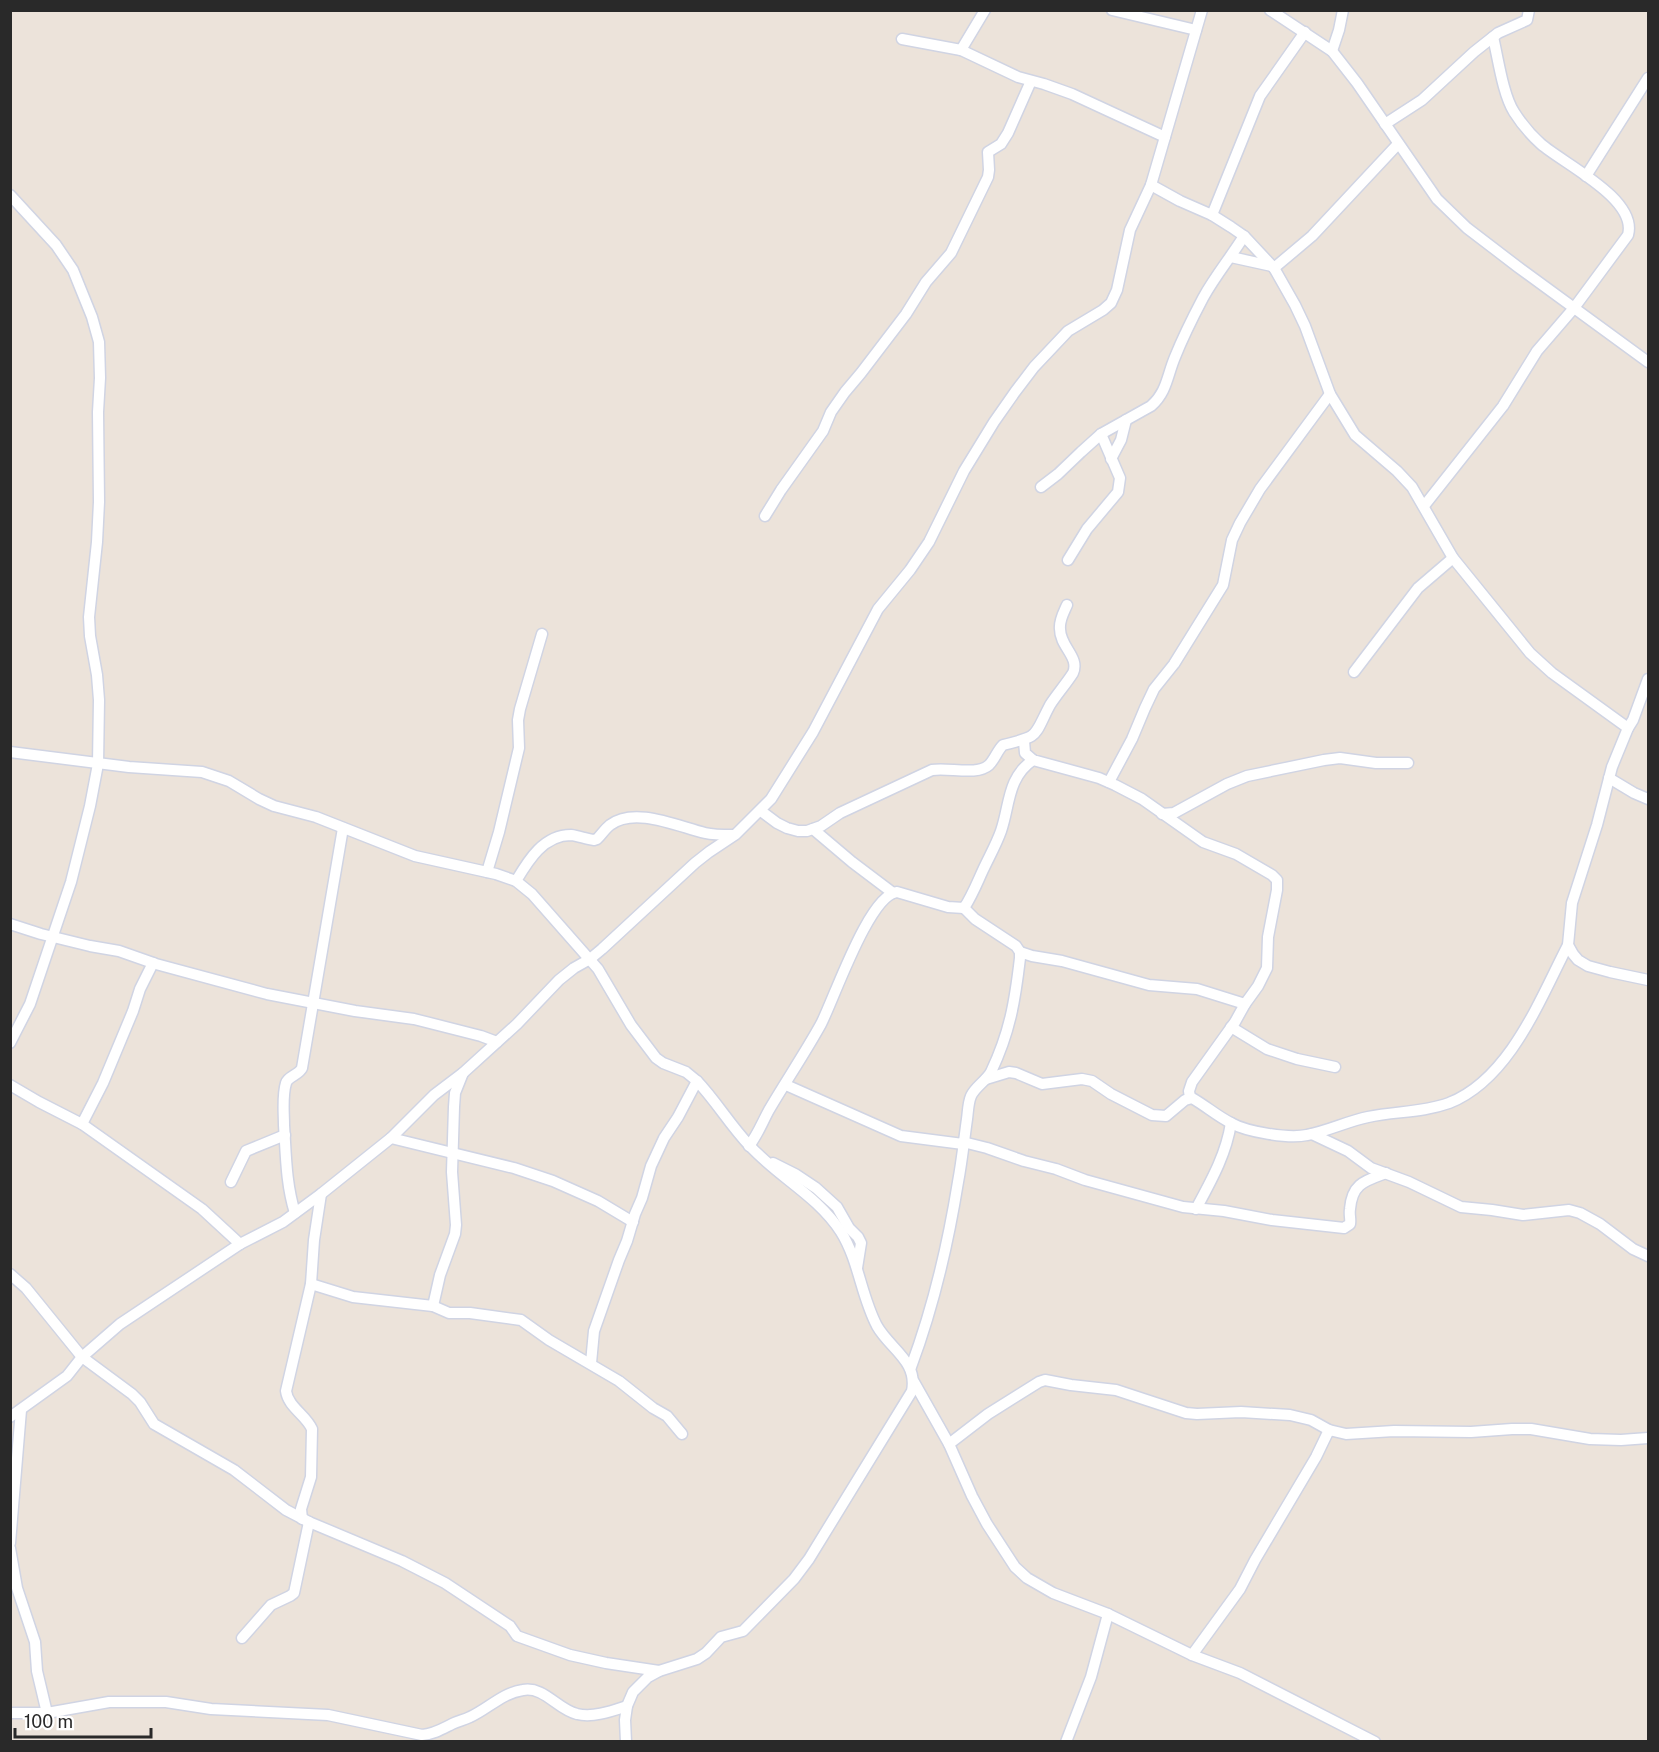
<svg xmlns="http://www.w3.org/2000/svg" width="1659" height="1752" font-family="'Public Sans',sans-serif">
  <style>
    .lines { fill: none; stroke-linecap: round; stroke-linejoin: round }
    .minor-casing { stroke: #d0d4e3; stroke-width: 13 }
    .minor { stroke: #fff; stroke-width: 10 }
  </style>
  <rect width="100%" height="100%" fill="#ece3da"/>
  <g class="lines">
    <!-- minor casing -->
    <g class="minor-casing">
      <g id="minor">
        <path d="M1112,10L1196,30"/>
        <path d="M1270,10L1332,51L1357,83L1437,199L1467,228L1518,267L1648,362"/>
        <path d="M902,39L961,50L1018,77L1044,84L1072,94L1165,137"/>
        <path d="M961,50L985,10"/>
        <path d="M1332,51L1339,30L1343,10"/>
        <path d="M1385,124L1422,100L1474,52L1498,33L1527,20L1529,10"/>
        <path d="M1586,176L1648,78"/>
        <path d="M1151,185L1180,201L1212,215L1231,227L1244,236L1274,268L1295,305L1305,326L1330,394L1355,435L1397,471L1412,487L1453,558L1530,653L1552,673L1628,728"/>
        <path d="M10,195L56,245L73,270L92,317L99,342L100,378L98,412L99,502L97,542L89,617L90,636L97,675L99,700L98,764L90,806L71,882L30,1004L10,1043"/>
        <path d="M1212,215L1260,96L1305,32"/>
        <path d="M1231,257L1272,266"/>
        <path d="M1274,268L1312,236L1398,144"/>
        <path d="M1111,459L1121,440L1126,420"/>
        <path d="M1041,487L1058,474L1081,452L1101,434L1151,406C1167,392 1167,376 1175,357C1183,337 1193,317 1203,298C1215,276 1231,257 1244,236"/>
        <path d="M1424,506L1503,406L1537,351L1574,308L1628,235C1638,199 1564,164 1541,144C1532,136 1521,123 1514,112C1503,95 1498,58 1493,37"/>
        <path d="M765,516L781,490L823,431L831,412L845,392L861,373L906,314L926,282L951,253L988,177L989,170L988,152L1001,144L1008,133L1031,81"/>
        <path d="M1068,560L1087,529L1118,492L1120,478L1101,434"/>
        <path d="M1354,672L1418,588L1453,558"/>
        <path d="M1648,679L1633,720L1628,728L1612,767L1597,825L1572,903L1568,945L1573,954L1578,960L1588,966L1610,972L1648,980"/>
        <path d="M1024,741L1025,753L1033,760L1099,778L1115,785L1142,799L1203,842L1236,854L1272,875L1277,880V890L1268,937L1267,968L1258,986L1245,1004L1235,1022L1192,1082L1189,1091L1190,1098"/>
        <path d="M10,752L129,767L202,772L229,781L259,799L274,806L316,817L415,856L496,874L516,881L532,894L598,969L631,1025L656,1058L663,1063L686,1072L697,1081C716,1101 730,1125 749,1145C778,1177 817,1195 841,1232C859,1261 861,1296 877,1326C890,1349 918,1361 912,1391L809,1559L794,1579L743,1631L721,1637L706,1653L697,1659L659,1671L648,1677L633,1692L627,1706L625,1720L626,1742"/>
        <path d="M1609,778L1634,793L1648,799"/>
        <path d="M1109,782L1132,739L1145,708L1154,689L1174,664L1223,585L1232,540L1240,523L1260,489L1330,394"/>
        <path d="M761,811L777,823L787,828L798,831H807L821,826L840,813L932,770C948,767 977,776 989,765C995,759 997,751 1003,745C1041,736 1033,737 1050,705C1057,694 1066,684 1073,673C1080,657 1060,647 1060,629C1059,620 1064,612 1067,605"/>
        <path d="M1162,814L1174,813L1227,784L1247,776L1324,760L1340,758L1376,763H1408"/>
        <path d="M813,829L852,862L893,893"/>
        <path d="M487,872L499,832L519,748L518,720L520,709L542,634"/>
        <path d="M516,881C528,861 543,835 571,835C579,836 586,839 594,840L597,839C601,835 605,829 610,825C635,806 679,827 705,833C714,835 724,835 733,835"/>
        <path d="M10,924L41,934L90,946L119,951L156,964L267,994L355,1011L414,1019L481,1036L497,1042"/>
        <path d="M1020,952L1032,956L1062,961L1149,985L1197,989L1245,1004"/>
        <path d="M1231,1027L1267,1049L1297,1059L1335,1067"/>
        <path d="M986,1079L1009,1072L1016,1073L1042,1084L1082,1079L1092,1081L1111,1094L1152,1115L1166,1116L1185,1100L1192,1098C1206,1106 1217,1116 1231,1123C1247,1132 1289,1139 1307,1135C1328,1131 1348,1121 1368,1117C1396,1111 1421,1113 1449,1103C1510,1079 1540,999 1568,945"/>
        <path d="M10,1085L39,1102L82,1124L202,1209L240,1244"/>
        <path d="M786,1085L901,1136L963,1144"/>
        <path d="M82,1124L103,1083L133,1011L140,989L153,963"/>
        <path d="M1312,1134L1348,1151L1371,1168L1409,1182L1461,1207L1492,1210L1523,1215L1569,1210L1580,1213L1600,1224L1633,1249L1648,1256"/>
        <path d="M391,1138L514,1168L553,1181L598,1201L633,1222"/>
        <path d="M963,1142L987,1148L1024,1161L1056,1169L1085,1180L1183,1207L1224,1211L1272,1220L1344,1228L1350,1224C1351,1219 1349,1215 1350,1209C1352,1184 1364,1181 1386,1173"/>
        <path d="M749,1146C758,1134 762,1123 769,1110C786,1081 805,1053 821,1024C834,999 869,895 897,892L948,907L964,908C972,896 977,883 983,870C989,857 996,845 1001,831C1010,805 1007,778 1033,760"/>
        <path d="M773,1163L795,1174L816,1188L837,1207L849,1228L858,1237L861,1243L857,1268"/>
        <path d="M231,1182L246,1151L285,1135"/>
        <path d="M1196,1209C1211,1181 1226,1155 1231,1123"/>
        <path d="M295,1213C286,1184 286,1156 284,1125C284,1113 282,1096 286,1083C288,1076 299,1075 302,1068L343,828"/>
        <path d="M10,1274L26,1288L82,1357L132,1394L140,1402L154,1424L234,1470L286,1510L309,1522L402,1561L445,1583L510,1626L517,1636L570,1655L606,1663L659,1671"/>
        <path d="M311,1284L353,1297L433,1306L449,1313H470L521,1320L549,1340L619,1381L653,1408L667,1416L682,1434"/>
        <path d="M433,1306L440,1275L455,1234L456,1225L452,1172L454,1107L455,1093L463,1073"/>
        <path d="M591,1363L594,1331L619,1260L627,1241L635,1214L642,1198L651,1166L664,1138L678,1117L697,1081"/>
        <path d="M911,1367C933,1308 948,1244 958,1182C962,1161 964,1140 967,1119C968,1112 968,1103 971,1096C975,1087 986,1081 991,1072C1010,1032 1015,1001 1020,958V952L1016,946L975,919L964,908"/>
        <path d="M914,1382L949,1444L972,1496L987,1524L1015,1567L1027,1578L1053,1593L1108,1614L1192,1655L1240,1673L1375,1742"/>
        <path d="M10,1417L67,1376L82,1357L120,1324L240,1244L283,1222L321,1194L391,1138L434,1095L463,1073L517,1024L559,980L574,968L590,959L602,949L695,863L709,852L736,834L771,799L813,732L878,609L910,570L929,542L964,471L994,422L1015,392L1034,367L1068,331L1103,310L1111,303L1117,290L1130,230L1151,185L1202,10"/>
        <path d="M949,1444L988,1414L1039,1382L1045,1380L1071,1385L1116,1390L1186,1413L1197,1414L1241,1412L1290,1415L1311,1420L1329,1430L1346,1434L1394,1431L1471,1432L1512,1429H1531L1590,1439L1621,1440L1648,1438"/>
        <path d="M302,1519L301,1509L311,1477L312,1429C306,1415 288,1407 286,1391L311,1284L314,1240L321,1194"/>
        <path d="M10,1543L21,1410"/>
        <path d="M10,1548L17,1588L35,1642L37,1671L47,1713"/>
        <path d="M242,1638L271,1605L290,1596L294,1593L309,1522"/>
        <path d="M1192,1655L1240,1589L1255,1560L1316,1457L1329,1430"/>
        <path d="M10,1713H47L109,1702H166L211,1709L328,1715L422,1735C434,1734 442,1729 452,1724C458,1721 464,1720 470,1717C488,1709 502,1693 523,1690C544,1686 558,1710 577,1714C593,1718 612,1711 627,1706"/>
        <path d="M1066,1742L1091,1677L1108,1614"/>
      </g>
    </g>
    <!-- minor -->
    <use href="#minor" class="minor"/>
  </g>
  <!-- border -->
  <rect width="1659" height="1752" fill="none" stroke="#292929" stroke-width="24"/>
  <!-- scale -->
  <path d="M15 1728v9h136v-9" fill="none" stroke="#292929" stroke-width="3"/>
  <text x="24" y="1728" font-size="18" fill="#292929" stroke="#ffffff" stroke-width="4.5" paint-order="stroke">100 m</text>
</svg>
